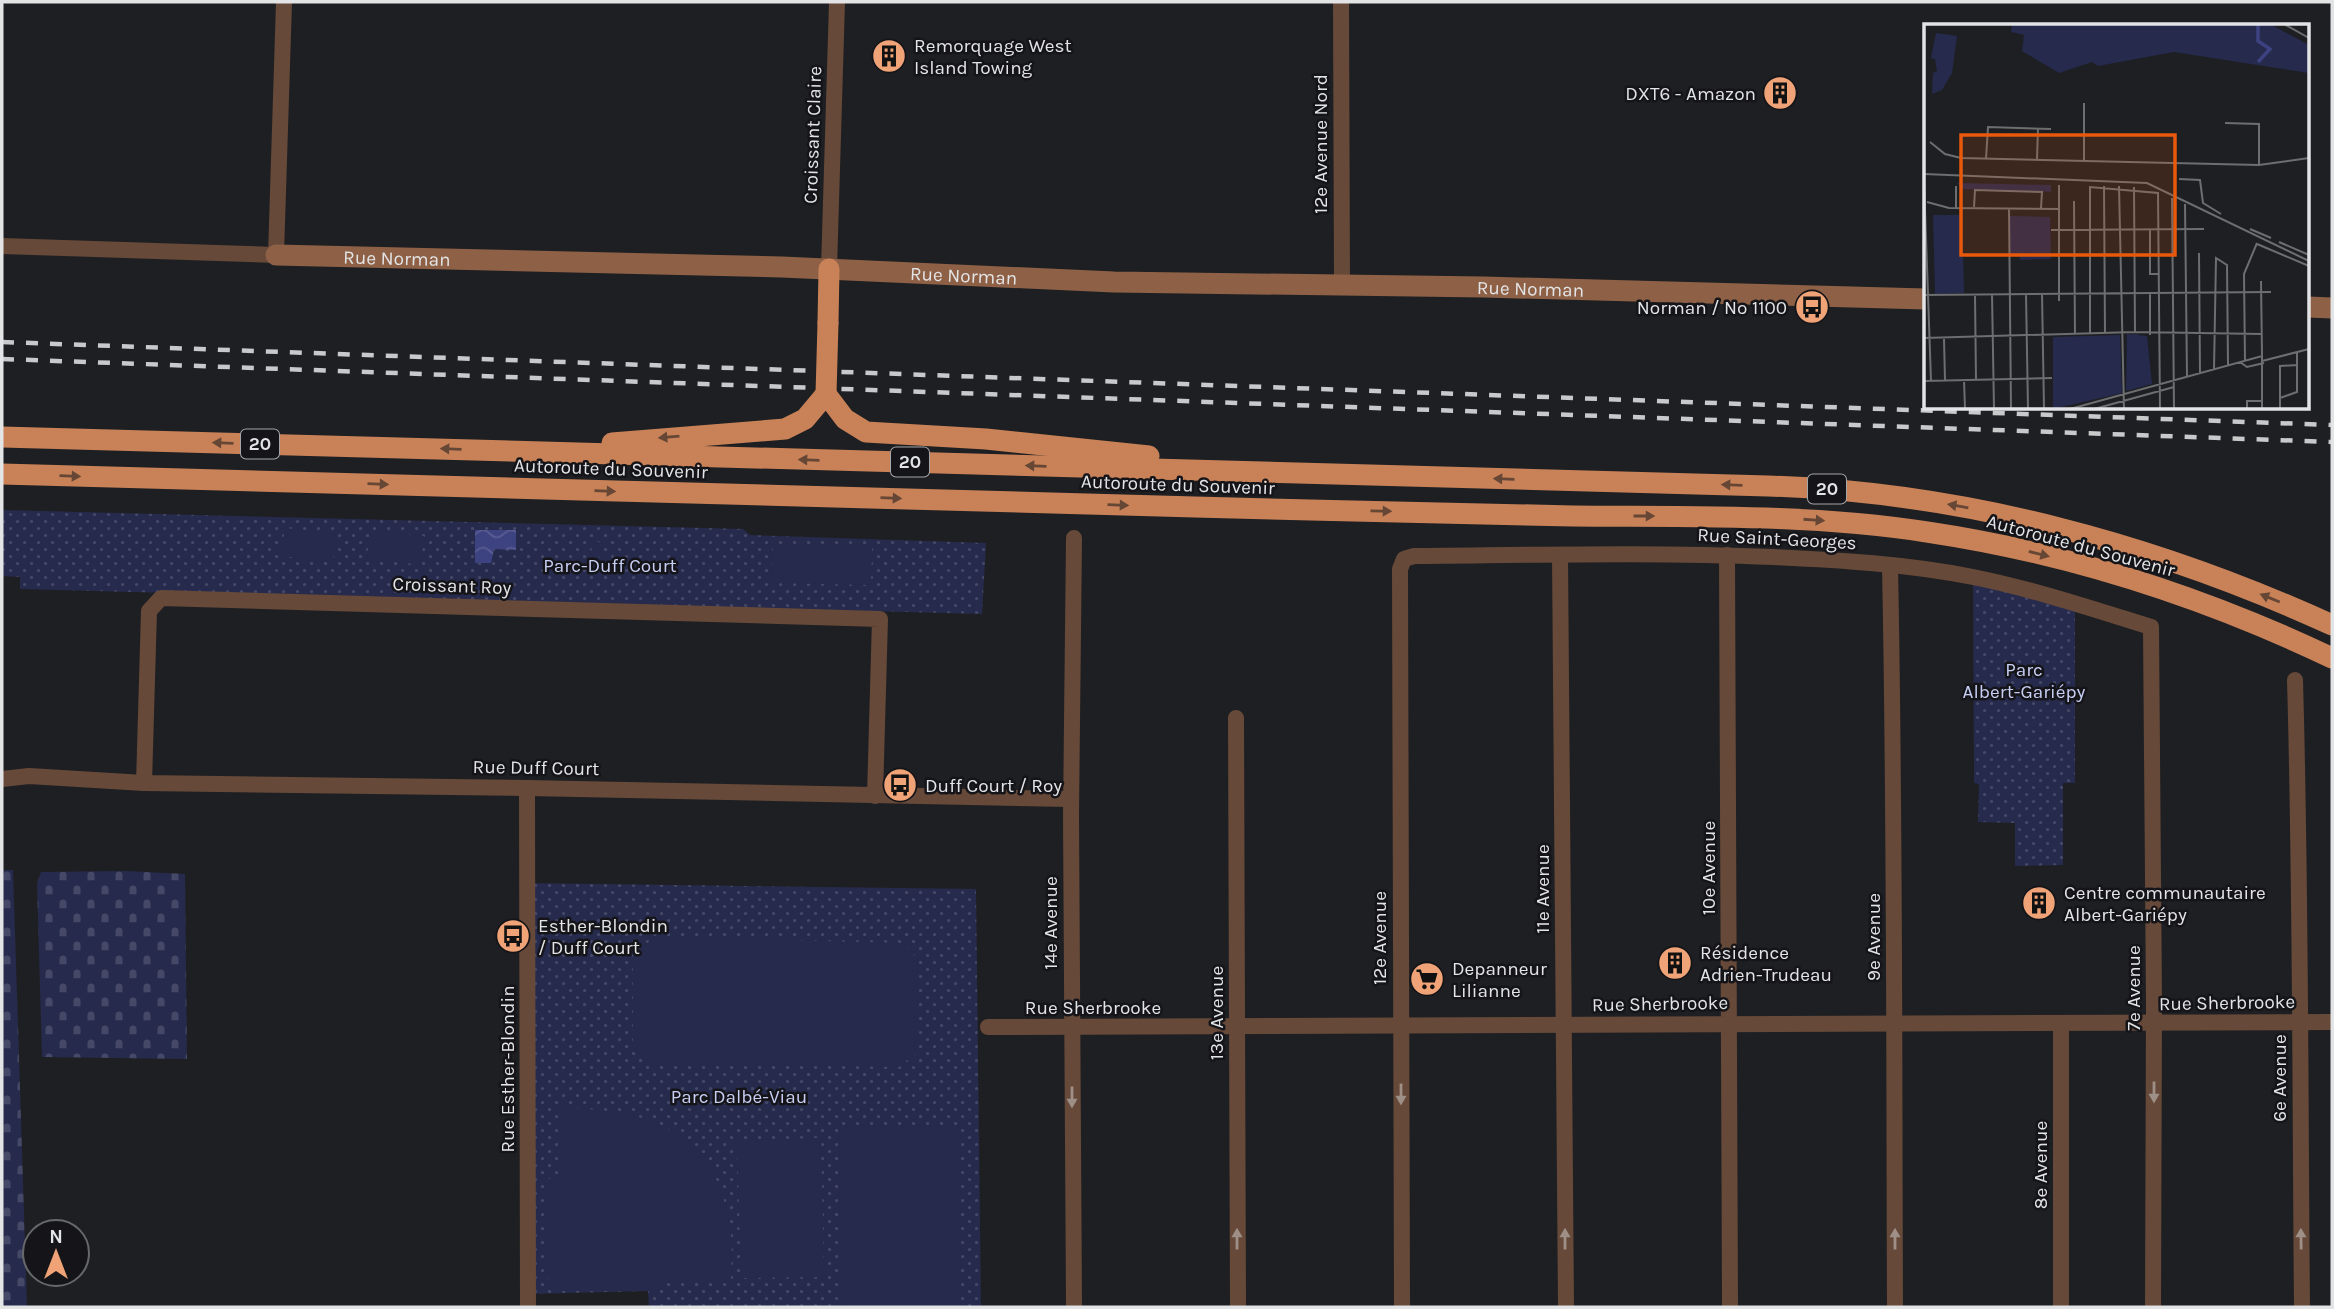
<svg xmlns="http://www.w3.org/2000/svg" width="2334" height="1309" font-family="Karla,sans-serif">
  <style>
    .cemetery { fill: url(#cemetery-stones) }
    .park { fill: url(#park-dots) }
    .pitch { fill: #262a4d }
    .water { fill: url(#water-waves) }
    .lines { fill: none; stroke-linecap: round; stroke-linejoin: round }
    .street { stroke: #664939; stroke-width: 16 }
    .secondary { stroke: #8e6146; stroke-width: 21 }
    .highway { stroke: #c98258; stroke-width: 21 }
    .rail { stroke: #c8c9cb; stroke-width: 4.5; stroke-dasharray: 12 12; stroke-linecap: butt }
    .highway-bridge { stroke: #c98258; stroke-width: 21 }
    .oneway { fill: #664635 }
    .oneway2 { fill: #9e8f87 }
    .labels { text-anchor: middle; stroke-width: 5; stroke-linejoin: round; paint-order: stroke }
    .shield { fill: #151519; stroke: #a5a6a8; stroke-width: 2 }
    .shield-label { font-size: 18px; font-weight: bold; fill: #e3e4e6 }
    .poi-label { font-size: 19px; fill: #e3e4e6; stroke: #151519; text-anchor: start }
    .street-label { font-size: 19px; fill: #e3e4e6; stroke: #151519 }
    .park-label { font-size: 19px; fill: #c8cff5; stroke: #151519 }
    .inset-river { fill: none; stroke: #3d4281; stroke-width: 3.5 }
    .inset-road { fill: none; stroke: #6d6e70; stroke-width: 2 }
    .view { fill: #e8590c; fill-opacity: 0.15; stroke: #e8590c; stroke-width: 3.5 }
    .inset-edge { fill: none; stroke: #e3e4e6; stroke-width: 3.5 }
  </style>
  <defs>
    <pattern id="cemetery-stones" width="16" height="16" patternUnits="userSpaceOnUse" patternTransform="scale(1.75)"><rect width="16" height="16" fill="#262a4d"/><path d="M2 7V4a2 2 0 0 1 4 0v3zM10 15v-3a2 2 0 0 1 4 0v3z" fill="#454967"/></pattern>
    <pattern id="park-dots" width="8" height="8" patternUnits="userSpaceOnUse" patternTransform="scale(1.75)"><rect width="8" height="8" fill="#262a4d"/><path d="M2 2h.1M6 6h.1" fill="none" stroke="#454967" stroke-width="1.8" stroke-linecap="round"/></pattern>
    <pattern id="water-waves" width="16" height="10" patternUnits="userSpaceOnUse" patternTransform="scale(1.75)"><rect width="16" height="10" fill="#3d4281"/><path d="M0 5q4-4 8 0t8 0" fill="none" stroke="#595d93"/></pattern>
  </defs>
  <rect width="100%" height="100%" fill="#1e1f22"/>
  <!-- cemetery -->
  <g class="cemetery">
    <path d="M2,870H13L27,1307H2Z"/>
    <path d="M127,871L185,874L187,1059L42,1057L37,883L41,872Z"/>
  </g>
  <!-- park -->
  <g class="park">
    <path d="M2,510L743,529L750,535L986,543L982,614L20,589V577L2,576Z"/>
    <path d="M1973,577L2075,604V783H2063V865L2015,866V823L1978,822L1979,784L1974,783Z"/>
    <path d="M527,883L976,889L981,1307H649L648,1291L528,1294Z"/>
  </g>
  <!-- pitch -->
  <g class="pitch">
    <path d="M285,528L336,534L333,562L281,556Z"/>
    <path d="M370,530L424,536L421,565L367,558Z"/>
    <path d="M594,541L603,543L596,572L586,569Z"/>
    <path d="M773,544L872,546L871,585L772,583Z"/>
    <path d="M655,937L903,943L917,958L915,1054L899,1067L646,1062L633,1046V954Z"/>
    <path d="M558,1108C646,1108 717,1130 730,1228C733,1246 731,1264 731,1282H661L660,1291H559L546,1275L547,1179L558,1178Z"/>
    <path d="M959,1125L961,1307H841L839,1126Z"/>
    <path d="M821,1138L824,1277L741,1278L737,1140Z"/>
  </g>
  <!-- water -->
  <path class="water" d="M475,530H516V550L494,549L491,563H475Z"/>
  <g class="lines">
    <!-- street -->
    <g class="street">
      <path d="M1341,2L1342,286"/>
      <path d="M2,246L276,255L284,2"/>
      <path d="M829,269L837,2"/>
      <path d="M1074,538L1071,815L1074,1307"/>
      <path d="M1560,555L1566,1307"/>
      <path d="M1727,555L1730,1307"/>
      <path d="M1890,566C1895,813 1894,1060 1895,1307"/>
      <path d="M2295,680C2301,889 2300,1098 2302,1307"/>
      <path d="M1236,718L1238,1307"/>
      <path d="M2,779L29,776L144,783L527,788L1071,799"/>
      <path d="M144,783L149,611L161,598L880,619L875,796"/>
      <path d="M527,788L528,1307"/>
      <path d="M2061,1023V1307"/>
      <path d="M988,1027L2332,1022"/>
      <path d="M1402,1307L1400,569L1404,559L1414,556C1533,555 1653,552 1773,557C1839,560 1908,564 1973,577C2033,589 2093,609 2151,627L2154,1003L2153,1307"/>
    </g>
    <!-- secondary -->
    <g class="secondary">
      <path id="s1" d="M276,255L782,267L1114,282L1484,287L1926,299"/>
      <path d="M2308,307L2332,308"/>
    </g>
    <!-- highway -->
    <g class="highway">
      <path d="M828,323L829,269"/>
      <path d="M2,437L1768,486C1963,492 2155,544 2332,625"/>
      <path d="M612,443L785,429L805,419L826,394L845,419L866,432L986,439L1149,456"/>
      <path d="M2,474C400,485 797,496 1195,507C1321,510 1447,514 1573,516C1692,517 1810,514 1927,532C2068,553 2204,597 2332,658"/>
    </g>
    <!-- rail -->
    <g class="rail">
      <path d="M2,342L2332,425"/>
      <path d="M2,359L2332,442"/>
    </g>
    <!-- highway-bridge -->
    <path class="highway-bridge" d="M826,394L828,323"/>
  </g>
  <!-- one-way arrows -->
  <defs><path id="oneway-solid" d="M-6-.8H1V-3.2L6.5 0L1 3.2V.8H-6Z" transform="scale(1.75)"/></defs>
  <g class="oneway">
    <use href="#oneway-solid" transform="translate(669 437) rotate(175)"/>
    <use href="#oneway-solid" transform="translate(223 443) rotate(-178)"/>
    <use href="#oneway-solid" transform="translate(451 449) rotate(-178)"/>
    <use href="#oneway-solid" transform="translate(809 460) rotate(-178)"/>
    <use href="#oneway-solid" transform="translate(1036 466) rotate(-178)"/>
    <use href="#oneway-solid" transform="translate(70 476) rotate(2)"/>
    <use href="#oneway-solid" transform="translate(1504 479) rotate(-178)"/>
    <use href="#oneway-solid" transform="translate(378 484) rotate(2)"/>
    <use href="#oneway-solid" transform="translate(1732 485) rotate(-178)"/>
    <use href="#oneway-solid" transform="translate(605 491) rotate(2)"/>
    <use href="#oneway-solid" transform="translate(891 498) rotate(2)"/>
    <use href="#oneway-solid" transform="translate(1118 505) rotate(2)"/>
    <use href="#oneway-solid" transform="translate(1958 506) rotate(-170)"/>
    <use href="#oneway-solid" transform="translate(1381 511) rotate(1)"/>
    <use href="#oneway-solid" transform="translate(1644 516)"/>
    <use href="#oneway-solid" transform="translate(1814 520) rotate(4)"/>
    <use href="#oneway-solid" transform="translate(2039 554) rotate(14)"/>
    <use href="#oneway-solid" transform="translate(2270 598) rotate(-158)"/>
  </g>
  <g class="oneway2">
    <use href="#oneway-solid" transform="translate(2154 1092) rotate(90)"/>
    <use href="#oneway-solid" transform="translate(1401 1094) rotate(90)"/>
    <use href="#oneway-solid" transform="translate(1072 1097) rotate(90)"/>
    <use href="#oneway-solid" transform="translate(1237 1239) rotate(-90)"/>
    <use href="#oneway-solid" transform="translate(1565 1239) rotate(-90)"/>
    <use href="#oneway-solid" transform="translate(1895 1239) rotate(-90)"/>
    <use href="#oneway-solid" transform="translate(2301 1239) rotate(-91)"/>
  </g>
  <!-- icons -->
  <defs>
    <g id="building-disc" transform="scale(1.75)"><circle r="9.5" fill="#efa377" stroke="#151519"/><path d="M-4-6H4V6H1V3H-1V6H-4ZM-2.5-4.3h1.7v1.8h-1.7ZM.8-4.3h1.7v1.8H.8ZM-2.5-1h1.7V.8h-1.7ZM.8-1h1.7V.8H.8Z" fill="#111"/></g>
    <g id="bus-disc" transform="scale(1.75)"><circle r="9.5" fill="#efa377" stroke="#151519"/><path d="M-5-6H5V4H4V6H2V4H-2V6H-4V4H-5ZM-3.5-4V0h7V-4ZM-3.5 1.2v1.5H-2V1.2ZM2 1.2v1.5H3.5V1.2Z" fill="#111"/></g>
    <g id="supermarket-disc" transform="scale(1.75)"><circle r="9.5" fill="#efa377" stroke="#151519"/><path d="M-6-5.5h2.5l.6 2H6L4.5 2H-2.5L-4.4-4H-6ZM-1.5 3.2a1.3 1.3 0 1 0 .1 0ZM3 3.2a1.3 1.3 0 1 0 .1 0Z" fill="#111"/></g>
  </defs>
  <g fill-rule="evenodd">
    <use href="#building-disc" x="889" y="56"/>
    <use href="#building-disc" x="1780" y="93"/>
    <use href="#bus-disc" x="1812" y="307"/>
    <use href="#bus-disc" x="900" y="785"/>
    <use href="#building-disc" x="2039" y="903"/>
    <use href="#bus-disc" x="513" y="936"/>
    <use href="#building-disc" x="1675" y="963"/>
    <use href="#supermarket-disc" x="1427" y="979"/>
  </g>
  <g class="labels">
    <!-- shield labels -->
    <g class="shield">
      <rect x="241" y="429.5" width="38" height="29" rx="5"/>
      <rect x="891" y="447.5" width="38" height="29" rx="5"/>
      <rect x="1808" y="474.5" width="38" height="29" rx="5"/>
    </g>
    <g class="shield-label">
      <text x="260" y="450">20</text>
      <text x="910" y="468">20</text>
      <text x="1827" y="495">20</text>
    </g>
    <!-- poi labels -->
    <g class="poi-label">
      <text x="914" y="52">Remorquage West<tspan x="914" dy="22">Island Towing</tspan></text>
      <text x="1756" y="100" text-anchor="end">DXT6 - Amazon</text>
      <text x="1787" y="314" text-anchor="end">Norman / No 1100</text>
      <text x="925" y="792">Duff Court / Roy</text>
      <text x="2064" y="899">Centre communautaire<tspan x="2064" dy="22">Albert-Gariépy</tspan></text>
      <text x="538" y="932">Esther-Blondin<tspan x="538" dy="22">/ Duff Court</tspan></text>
      <text x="1700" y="959">Résidence<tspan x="1700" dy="22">Adrien-Trudeau</tspan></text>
      <text x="1452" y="975">Depanneur<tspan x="1452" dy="22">Lilianne</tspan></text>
    </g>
    <!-- street labels -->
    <g class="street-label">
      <text transform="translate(812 135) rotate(-88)" y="7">Croissant Claire</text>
      <text transform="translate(1320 144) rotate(-90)" y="7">12e Avenue Nord</text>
      <text dy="7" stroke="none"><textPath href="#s1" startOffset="121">Rue Norman</textPath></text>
      <text dy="7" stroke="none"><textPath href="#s1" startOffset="688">Rue Norman</textPath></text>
      <text dy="7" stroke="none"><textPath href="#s1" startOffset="1255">Rue Norman</textPath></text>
      <text transform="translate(611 468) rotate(2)" y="7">Autoroute du Souvenir</text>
      <text transform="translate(1178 484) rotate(2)" y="7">Autoroute du Souvenir</text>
      <text transform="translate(1777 538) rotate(3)" y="7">Rue Saint-Georges</text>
      <text transform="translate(2081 545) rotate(15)" y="7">Autoroute du Souvenir</text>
      <text transform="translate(452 585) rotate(2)" y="7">Croissant Roy</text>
      <text transform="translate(536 767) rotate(1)" y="7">Rue Duff Court</text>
      <text transform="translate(1708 868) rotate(-90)" y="7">10e Avenue</text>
      <text transform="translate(1542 889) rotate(-90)" y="7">11e Avenue</text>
      <text transform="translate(1050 923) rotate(-90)" y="7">14e Avenue</text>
      <text transform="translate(1873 937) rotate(-90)" y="7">9e Avenue</text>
      <text transform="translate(1379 938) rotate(-90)" y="7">12e Avenue</text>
      <text transform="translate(2133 988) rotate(-90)" y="7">7e Avenue</text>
      <text transform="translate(2227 1002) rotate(-1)" y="7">Rue Sherbrooke</text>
      <text transform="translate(1660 1003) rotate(-1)" y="7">Rue Sherbrooke</text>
      <text x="1093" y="1014">Rue Sherbrooke</text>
      <text transform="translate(1216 1013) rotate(-90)" y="7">13e Avenue</text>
      <text transform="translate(507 1069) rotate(-90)" y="7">Rue Esther-Blondin</text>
      <text transform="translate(2279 1078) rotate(-90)" y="7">6e Avenue</text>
      <text transform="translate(2040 1165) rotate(-90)" y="7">8e Avenue</text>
    </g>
    <!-- park labels -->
    <g class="park-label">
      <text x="610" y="572">Parc-Duff Court</text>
      <text x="2024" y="676">Parc<tspan x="2024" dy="22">Albert-Gariépy</tspan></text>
      <text x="739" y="1103">Parc Dalbé-Viau</text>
    </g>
  </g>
  <!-- overview -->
  <g transform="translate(1924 24)">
    <rect width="385" height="385" fill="#1e1f22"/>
    <path d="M88,0H346L385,21V49L250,28L174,42L168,38L135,49L98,27L100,11L87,8Z" fill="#262a4d"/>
    <path d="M12,9L33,12L28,49L18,66L8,70L9,49L13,47L11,35L7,34Z" fill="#262a4d"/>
    <path d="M9,191H38L40,269L11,270Z" fill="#262a4d"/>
    <path d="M33,159L127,161V168L39,165ZM85,192L126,193L127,235L96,236V230H85ZM203,310L223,312L228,360L202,367ZM196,311L198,369L129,385V313Z" fill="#262a4d"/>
    <path d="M97,197L120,198L121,208L96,209ZM88,213L99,216L104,223V216H112V228L88,230ZM214,310V315L223,314L225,335L215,345H203V324L212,323V319L203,320V311ZM223,348L227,352L224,361L203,360V350L214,355Z" fill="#262a4d"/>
    <path class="inset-river" d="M334,0V17L346,25L334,38"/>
    <path class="inset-road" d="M360,0L385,14M160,79V137M301,99L335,100V141M6,118L21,130L37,134L335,141L385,134M62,135L64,103L127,105M113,135L114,104M0,150L223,159L385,237M255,155L276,156L279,179L297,190M0,156L7,357M32,162V184M180,162L181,309M195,162L200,385M210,163L211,308M248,174L250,385M150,177L151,311M3,178L25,184L135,185M261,180L263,352M50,183L51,166L118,168L117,184M85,184L87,385M226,205V250H234M326,205L347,214M127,206L280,205M355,218L385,231M333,220L385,242M275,229L276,349M337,257L338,331M118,269L120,385M68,270L70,385M102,270L104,385M226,270V311M0,271L347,268M51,271L52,356M135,277V161M166,310V163L234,169L236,385M0,314L211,308L338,310M20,315L21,356M321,337L320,250L333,219M338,337L385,325M316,338L323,343L340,339M290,345L292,234L303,241L304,341M40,356L41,385M0,357L128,354M356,374L373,368V329M146,385L338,332V339M170,385L250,363M323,385V377H338M338,385V340M356,385V342L373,341"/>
    <path class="view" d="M37,111H251V231H37Z"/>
    <rect width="385" height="385" class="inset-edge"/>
  </g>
  <!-- border -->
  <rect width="2334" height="1309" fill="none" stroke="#e3e4e6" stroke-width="7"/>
  <!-- north arrow -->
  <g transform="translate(56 1253)"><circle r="33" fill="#151519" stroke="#67686b" stroke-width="2"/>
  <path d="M0-5L12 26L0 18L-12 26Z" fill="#efa377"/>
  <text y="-10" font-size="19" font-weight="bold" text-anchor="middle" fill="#e3e4e6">N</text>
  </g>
</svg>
